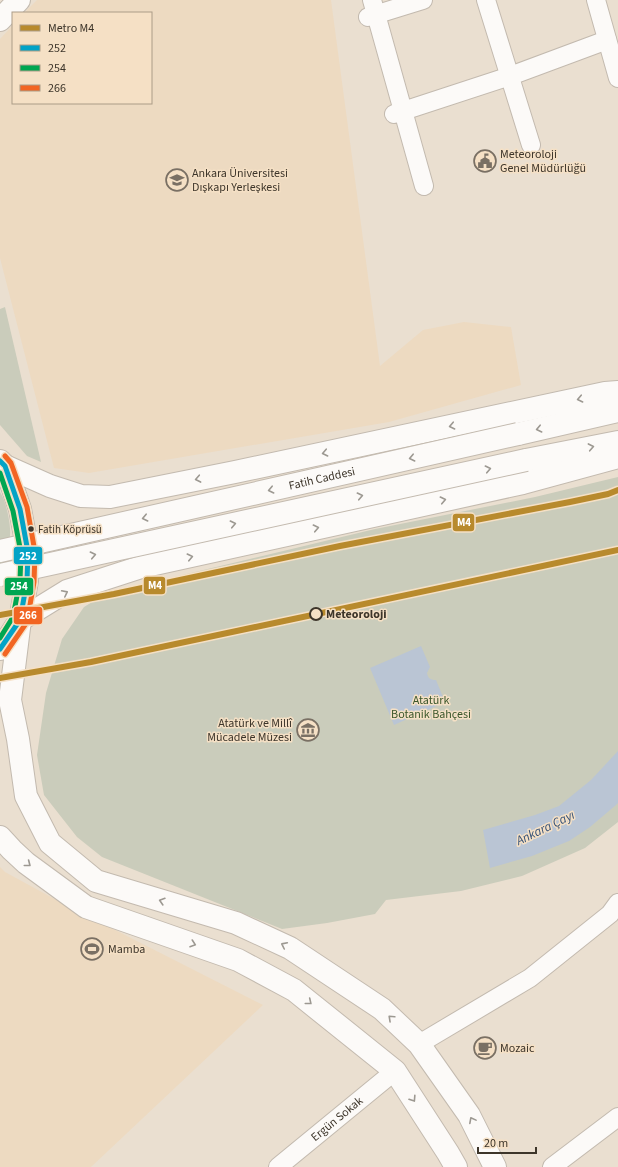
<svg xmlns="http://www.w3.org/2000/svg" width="618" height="1167" font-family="'Source Sans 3',sans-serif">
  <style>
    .built { fill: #eddac1 }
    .green { fill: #caccbb }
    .water { fill: #bac5d4 }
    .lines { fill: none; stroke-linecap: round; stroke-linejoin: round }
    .minor-casing { stroke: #c3baaf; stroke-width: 20 }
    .major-casing { stroke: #c3baaf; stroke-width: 24 }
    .minor { stroke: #fcfaf8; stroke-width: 18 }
    .major { stroke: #fcfaf8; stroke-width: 22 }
    .major-bridge-casing { stroke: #c3baaf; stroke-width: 24; stroke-linecap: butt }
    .major-bridge { stroke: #fcfaf8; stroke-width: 22 }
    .bus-1-casing { stroke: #f5e0c5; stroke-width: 8 }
    .bus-2-casing { stroke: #f5e0c5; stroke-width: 8 }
    .bus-3-casing { stroke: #f5e0c5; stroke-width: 8 }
    .bus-1 { stroke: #03a3c6; stroke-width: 5 }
    .bus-2 { stroke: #00a651; stroke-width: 5 }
    .bus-3 { stroke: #f26522; stroke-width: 5 }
    .metro-1-casing { stroke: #f5e0c5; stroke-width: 9 }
    .metro-1 { stroke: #b88a2d; stroke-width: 6 }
    .oneway { stroke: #9c9891 }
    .bus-dot { fill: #3d352a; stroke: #f5e0c5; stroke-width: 1.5 }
    .stop-dot { fill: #f5e0c5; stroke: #3d352a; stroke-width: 2 }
    .labels { text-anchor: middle; stroke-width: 3; stroke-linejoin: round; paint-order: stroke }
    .bus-label { font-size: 11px; fill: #3d352a; stroke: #f5e0c5; text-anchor: start }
    .poi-label { font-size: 12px; fill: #3d352a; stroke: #f5e0c5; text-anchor: start }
    .street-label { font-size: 12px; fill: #3d352a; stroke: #f5e0c5 }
    .stop-label { font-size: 12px; font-weight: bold; fill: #3d352a; stroke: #f5e0c5; text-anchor: start }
    .park-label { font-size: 12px; fill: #3a562b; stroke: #f5e0c5 }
    .water-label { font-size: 13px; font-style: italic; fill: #324f76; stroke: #f5e0c5 }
    .line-badge { stroke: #f5e0c5; stroke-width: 1.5 }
    .badge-label { font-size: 11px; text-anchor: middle; font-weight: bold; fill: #fff }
  </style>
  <rect width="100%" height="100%" fill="#eadfd0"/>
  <!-- built -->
  <g class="built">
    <path d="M37,0H331L380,366L423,330L464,322L511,327L521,385L389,422L89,473L54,468L0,258V39L13,25V103H151V13H24Z"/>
    <path d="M0,867L5,872L60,902L263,1005L91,1167H0Z"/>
  </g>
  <!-- green -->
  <g class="green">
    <path d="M5,307L41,462L27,456L0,425V309Z"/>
    <path d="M618,477V822L585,848L522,876L461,891L386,900L375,914L327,923L282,929L102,857L77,837L44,795L37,755L46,693L62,639L84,607L107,593L375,529L535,497Z"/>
    <path d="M0,492C6,501 11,524 10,535C10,546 3,564 0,575Z"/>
  </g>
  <!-- water -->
  <g class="water">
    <path d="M421,646L430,667L427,673C428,678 430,680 436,680L445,702L394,725L370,668Z"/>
    <path d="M618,751V803L616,805L590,827L569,841L532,856L490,868L483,830L535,815L559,806L591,780Z"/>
  </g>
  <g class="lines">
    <!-- minor casing -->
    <g class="minor-casing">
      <g id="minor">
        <path d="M372,0L424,186"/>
        <path d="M486,0L531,145"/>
        <path d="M596,0L618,78"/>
        <path d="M368,17L423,0"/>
        <path d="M394,114L510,76L607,40"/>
        <path d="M419,1044L530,978L610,914L618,903"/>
        <path id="s1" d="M278,1167L395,1071"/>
        <path d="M552,1167L618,1117"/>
      </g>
    </g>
    <!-- major casing -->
    <g class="major-casing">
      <g id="major">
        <path d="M0,20L19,0"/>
        <path d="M518,434L618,411"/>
        <path d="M526,460L618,442"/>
        <path d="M0,461L5,466L20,509L28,552L27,581L20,620L3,646L0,649"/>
        <path d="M5,466L50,486L81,496L110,497L235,472L605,393L618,392"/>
        <path d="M20,620L10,700L18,739L26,796L50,843L96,881L236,923L290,948L382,1009L419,1044L469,1115L495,1167"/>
        <path d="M20,620L67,591L141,567L523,483L618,457"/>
        <path d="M0,837L12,850L26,863L86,907L238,960L294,990L395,1071L448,1153L456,1167"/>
      </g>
    </g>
    <!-- minor -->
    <use href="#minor" class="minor"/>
    <!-- major -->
    <use href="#major" class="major"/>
    <!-- major-bridge casing -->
    <g class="major-bridge-casing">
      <g id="major-bridge">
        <path id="s2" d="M0,551L518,434"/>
        <path d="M0,575L526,460"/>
      </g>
    </g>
    <!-- major-bridge -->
    <use href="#major-bridge" class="major-bridge"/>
    <!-- bus-1 casing -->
    <g class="bus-1-casing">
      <path id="bus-1" d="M0,461L5,466L20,509L28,552L27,581L20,620L0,649"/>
    </g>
    <!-- bus-2 casing -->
    <g class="bus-2-casing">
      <path id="bus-2" d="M0,473L13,511L21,553L20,580L13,617L0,638"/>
    </g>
    <!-- bus-3 casing -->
    <g class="bus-3-casing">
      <path id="bus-3" d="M5,456L11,463L27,507L35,552L34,582L27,622L5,654"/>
    </g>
    <!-- bus-1 -->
    <use href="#bus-1" class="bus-1"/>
    <!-- bus-2 -->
    <use href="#bus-2" class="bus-2"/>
    <!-- bus-3 -->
    <use href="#bus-3" class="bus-3"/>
    <!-- metro-1 casing -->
    <g class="metro-1-casing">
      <g id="metro-1">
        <path d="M0,615L114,594L340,546L570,502L608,494L618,490"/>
        <path d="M0,678L91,662L618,550"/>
      </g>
    </g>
    <!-- metro-1 -->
    <use href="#metro-1" class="metro-1"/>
  </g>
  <!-- one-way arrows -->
  <defs><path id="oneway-chevron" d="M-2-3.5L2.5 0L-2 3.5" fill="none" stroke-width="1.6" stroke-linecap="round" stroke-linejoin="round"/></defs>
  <g class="oneway">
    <use href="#oneway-chevron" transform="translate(580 399) rotate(168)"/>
    <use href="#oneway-chevron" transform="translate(452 426) rotate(168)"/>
    <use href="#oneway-chevron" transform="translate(539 429) rotate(167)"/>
    <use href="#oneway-chevron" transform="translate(591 447) rotate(-11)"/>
    <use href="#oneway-chevron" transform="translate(325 453) rotate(168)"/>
    <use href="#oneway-chevron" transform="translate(412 458) rotate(167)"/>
    <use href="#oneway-chevron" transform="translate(488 469) rotate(-12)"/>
    <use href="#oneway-chevron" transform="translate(198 479) rotate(169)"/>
    <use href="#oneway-chevron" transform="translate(271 490) rotate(167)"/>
    <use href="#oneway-chevron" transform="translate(360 496) rotate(-12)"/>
    <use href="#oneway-chevron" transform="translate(443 500) rotate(-12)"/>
    <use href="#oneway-chevron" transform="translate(145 518) rotate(167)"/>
    <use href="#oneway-chevron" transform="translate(233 524) rotate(-12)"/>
    <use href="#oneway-chevron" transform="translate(316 528) rotate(-12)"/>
    <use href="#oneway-chevron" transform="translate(93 555) rotate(-12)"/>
    <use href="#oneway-chevron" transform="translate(190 557) rotate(-13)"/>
    <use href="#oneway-chevron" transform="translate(65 593) rotate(-27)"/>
    <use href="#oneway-chevron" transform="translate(28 864) rotate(38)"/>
    <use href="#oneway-chevron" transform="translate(162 901) rotate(-163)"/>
    <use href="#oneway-chevron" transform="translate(193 944) rotate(19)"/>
    <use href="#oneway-chevron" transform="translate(284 945) rotate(-154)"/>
    <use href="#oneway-chevron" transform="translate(309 1002) rotate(39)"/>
    <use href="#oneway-chevron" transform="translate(391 1018) rotate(-137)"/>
    <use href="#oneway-chevron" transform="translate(413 1099) rotate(57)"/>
    <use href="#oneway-chevron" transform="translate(472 1120) rotate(-118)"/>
  </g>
  <!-- icons -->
  <defs>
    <g id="civic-ring" transform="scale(1.15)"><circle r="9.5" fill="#f5e0c5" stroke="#7a7064" stroke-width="1.5"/><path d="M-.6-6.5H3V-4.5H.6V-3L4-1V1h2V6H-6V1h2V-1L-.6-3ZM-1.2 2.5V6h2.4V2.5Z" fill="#7a7064"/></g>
    <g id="university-ring" transform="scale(1.15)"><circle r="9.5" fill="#f5e0c5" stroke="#7a7064" stroke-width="1.5"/><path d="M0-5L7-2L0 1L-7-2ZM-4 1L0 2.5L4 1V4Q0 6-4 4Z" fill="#7a7064"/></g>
    <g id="museum-ring" transform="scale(1.15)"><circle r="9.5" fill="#f5e0c5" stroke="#7a7064" stroke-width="1.5"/><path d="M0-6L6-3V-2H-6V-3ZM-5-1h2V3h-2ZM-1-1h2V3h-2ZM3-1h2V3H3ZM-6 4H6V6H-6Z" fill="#7a7064"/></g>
    <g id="stadium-ring" transform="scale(1.15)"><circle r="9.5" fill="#f5e0c5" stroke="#7a7064" stroke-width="1.5"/><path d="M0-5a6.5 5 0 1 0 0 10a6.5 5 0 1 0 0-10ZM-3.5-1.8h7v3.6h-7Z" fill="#7a7064"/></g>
    <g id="cafe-ring" transform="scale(1.15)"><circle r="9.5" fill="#f5e0c5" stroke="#7a7064" stroke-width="1.5"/><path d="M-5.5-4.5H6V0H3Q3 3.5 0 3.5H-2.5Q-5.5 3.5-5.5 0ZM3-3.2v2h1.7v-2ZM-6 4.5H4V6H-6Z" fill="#7a7064"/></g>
  </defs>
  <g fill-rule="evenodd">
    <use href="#civic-ring" x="485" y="161"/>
    <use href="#university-ring" x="177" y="180"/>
    <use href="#museum-ring" x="308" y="730"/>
    <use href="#stadium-ring" x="92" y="949"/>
    <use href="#cafe-ring" x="485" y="1048"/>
  </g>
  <!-- markers -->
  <circle class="bus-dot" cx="31" cy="529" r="3.5"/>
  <circle class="stop-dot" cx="316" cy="614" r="6"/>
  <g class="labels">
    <!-- bus labels -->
    <g class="bus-label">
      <text x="38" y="533">Fatih Köprüsü</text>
    </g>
    <!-- poi labels -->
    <g class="poi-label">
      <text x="500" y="158">Meteoroloji<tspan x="500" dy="14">Genel Müdürlüğü</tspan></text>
      <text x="192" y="177">Ankara Üniversitesi<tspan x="192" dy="14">Dışkapı Yerleşkesi</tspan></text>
      <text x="292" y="727" text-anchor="end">Atatürk ve Millî<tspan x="292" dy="14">Mücadele Müzesi</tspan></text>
      <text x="108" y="953">Mamba</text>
      <text x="500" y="1052">Mozaic</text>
    </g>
    <!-- street labels -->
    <g class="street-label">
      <text dy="4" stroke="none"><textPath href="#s2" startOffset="330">Fatih Caddesi</textPath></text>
      <text dy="4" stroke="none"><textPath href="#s1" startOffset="76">Ergün Sokak</textPath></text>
    </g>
    <!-- stop labels -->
    <g class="stop-label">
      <text x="326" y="618">Meteoroloji</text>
    </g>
    <!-- park labels -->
    <g class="park-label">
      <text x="431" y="704">Atatürk<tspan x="431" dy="14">Botanik Bahçesi</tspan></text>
    </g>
    <!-- water labels -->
    <g class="water-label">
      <text transform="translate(545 827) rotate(-26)" y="5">Ankara Çayı</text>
    </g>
  </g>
  <g class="line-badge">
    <rect x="452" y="513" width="23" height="19" rx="4" fill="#b88a2d"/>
    <rect x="13" y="546" width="30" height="19" rx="4" fill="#03a3c6"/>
    <rect x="143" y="576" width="23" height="19" rx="4" fill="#b88a2d"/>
    <rect x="4" y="577" width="30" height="19" rx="4" fill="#00a651"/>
    <rect x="13" y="606" width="30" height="19" rx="4" fill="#f26522"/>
  </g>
  <g class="badge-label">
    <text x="464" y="526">M4</text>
    <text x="28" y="560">252</text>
    <text x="155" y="589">M4</text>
    <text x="19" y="590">254</text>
    <text x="28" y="619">266</text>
  </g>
  <!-- legend -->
  <rect x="12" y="12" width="140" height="92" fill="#f5e0c5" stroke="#ab9c87"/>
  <rect x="20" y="25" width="20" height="6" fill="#b88a2d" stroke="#ab9c87"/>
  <text x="48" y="32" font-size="12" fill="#3d352a">Metro M4</text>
  <rect x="20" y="45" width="20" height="6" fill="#03a3c6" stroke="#ab9c87"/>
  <text x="48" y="52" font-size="12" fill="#3d352a">252</text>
  <rect x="20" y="65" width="20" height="6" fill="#00a651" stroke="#ab9c87"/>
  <text x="48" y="72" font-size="12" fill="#3d352a">254</text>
  <rect x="20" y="85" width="20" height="6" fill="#f26522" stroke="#ab9c87"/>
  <text x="48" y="92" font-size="12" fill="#3d352a">266</text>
  <!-- scale -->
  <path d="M478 1147v6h58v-6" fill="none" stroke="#3d352a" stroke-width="2"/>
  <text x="484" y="1147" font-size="12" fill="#3d352a" stroke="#f5e0c5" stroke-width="3" paint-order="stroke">20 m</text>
</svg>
